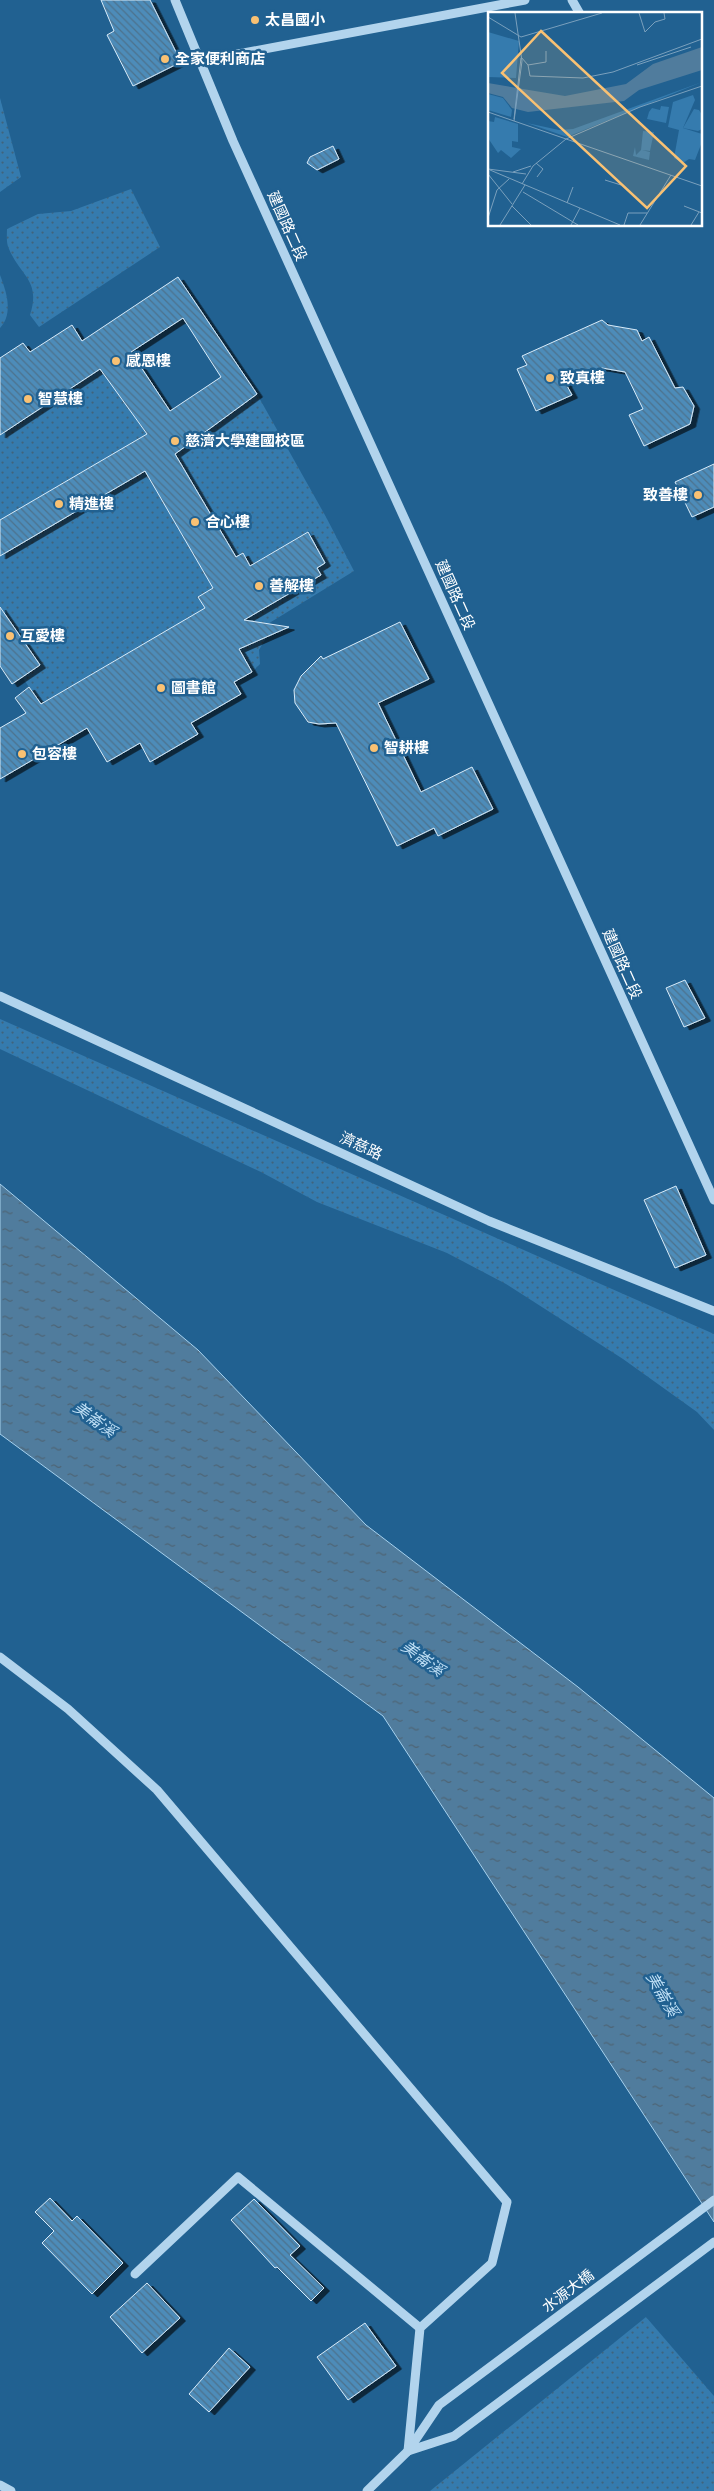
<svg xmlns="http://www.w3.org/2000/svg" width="714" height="2491" font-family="Montserrat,'Noto Sans TC',sans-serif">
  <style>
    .grass { fill: url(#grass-dots) }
    .water { fill: url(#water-ripples); stroke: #a6d1ee }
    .building { fill: url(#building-back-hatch); stroke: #d8ebf9; fill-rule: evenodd; filter: url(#shadow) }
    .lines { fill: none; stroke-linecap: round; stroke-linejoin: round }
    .minor { stroke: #b2d4ed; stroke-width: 9 }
    .poi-dot { fill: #f9c173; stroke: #216191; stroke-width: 2 }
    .labels { text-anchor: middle; stroke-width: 5; stroke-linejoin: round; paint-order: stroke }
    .poi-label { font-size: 15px; font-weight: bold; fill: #fff; stroke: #216191; text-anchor: start }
    .street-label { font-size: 15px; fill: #fff; stroke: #216191 }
    .water-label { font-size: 16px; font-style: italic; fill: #bedef4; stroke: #216191 }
    .inset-road { fill: none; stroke: #7aa0bd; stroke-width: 1 }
    .view { fill: #f9c173; fill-opacity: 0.15; stroke: #f9c173; stroke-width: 2.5 }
    .inset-edge { fill: none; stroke: #fff; stroke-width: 2.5 }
  </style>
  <defs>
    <pattern id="grass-dots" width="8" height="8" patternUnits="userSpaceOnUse" patternTransform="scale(1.25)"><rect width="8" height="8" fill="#357bae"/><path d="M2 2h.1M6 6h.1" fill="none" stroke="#40647d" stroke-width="1.8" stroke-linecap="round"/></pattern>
    <pattern id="water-ripples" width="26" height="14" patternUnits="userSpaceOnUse" patternTransform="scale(1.25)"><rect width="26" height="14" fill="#507c9d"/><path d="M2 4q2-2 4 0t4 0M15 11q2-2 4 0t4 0" fill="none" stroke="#4e6474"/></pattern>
    <pattern id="building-back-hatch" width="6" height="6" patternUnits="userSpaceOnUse" patternTransform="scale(1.25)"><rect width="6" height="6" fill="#4e8cb9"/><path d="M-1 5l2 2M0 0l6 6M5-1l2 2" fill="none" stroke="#4d728d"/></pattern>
    <filter id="shadow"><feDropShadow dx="5.5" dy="3" stdDeviation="0" flood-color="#0009"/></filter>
  </defs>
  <rect width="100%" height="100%" fill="#216191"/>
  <!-- grass -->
  <g class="grass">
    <path d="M0,98L21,177L0,192Z"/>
    <path d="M131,189L160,247L39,327L30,315C41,280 21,277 9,249C6,243 7,235 7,229L38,214L71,211Z"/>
    <path d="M0,275C6,291 14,313 0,328Z"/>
    <path d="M100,369L147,434L0,520V435Z"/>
    <path d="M257,394L326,517L354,571L258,630L249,617L325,563L310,536L312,535L309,531L250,566L243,553L236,557L175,454Z"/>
    <path d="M163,461L158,493L200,565L237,574L198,597L205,608L41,704L22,677L40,665L0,607V556Z"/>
    <path d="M223,621L267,636L259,650L260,664L252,672Z"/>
    <path d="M0,1019L714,1334V1430L697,1412L623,1359L506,1284L447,1253L317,1202L261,1172L0,1049Z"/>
    <path d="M646,2317L714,2396V2491H430Z"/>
  </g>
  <!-- water -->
  <path class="water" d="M0,1184L198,1350L366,1525L578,1687L714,1798V2222L383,1716L0,1434Z"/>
  <!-- building -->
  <g class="building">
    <path d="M101,0H150L181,62L133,86L107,35L114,31Z"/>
    <path d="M333,146L339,159L317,170L307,163L310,157Z"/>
    <path d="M178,277L257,394L175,454L236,557L243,553L250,566L308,532L325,563L317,568L321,575L244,620L289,627L239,649L252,672L234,682L241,694L191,723L198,734L150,762L140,743L107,762L87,728L0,779V728L26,713L15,698L29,687L41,704L205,608L198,597L213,588L145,471L0,556V520L147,434L100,369L0,435V358L23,343L30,352L72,325L82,341ZM183,318L221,377L170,411L131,352Z"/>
    <path d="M602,320L608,325L637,330L642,341L649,337L675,388L683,387L694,406L690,424L644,446L629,415L643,409L625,372L602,368L566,384L572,395L536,411L517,369L527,365L522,356Z"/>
    <path d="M714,464V507L692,517L675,482Z"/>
    <path d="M0,607L40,665L12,684L0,666Z"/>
    <path d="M400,622L429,679L378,703L421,792L472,767L493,809L438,836L434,828L397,846L336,723L319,724L308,722L295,703L294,690L301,676L321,656L323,659Z"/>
    <path d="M685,980L705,1018L684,1027L666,988Z"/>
    <path d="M676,1186L706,1255L675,1268L644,1200Z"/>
    <path d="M50,2198L72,2221L77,2216L123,2263L92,2294L42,2243L54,2231L35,2212Z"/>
    <path d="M254,2199L300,2246L290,2255L324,2288L311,2301L277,2267L275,2268L231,2220Z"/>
    <path d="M147,2283L180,2318L142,2353L110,2317Z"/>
    <path d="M365,2323L396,2366L348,2400L317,2357Z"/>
    <path d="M229,2348L250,2367L209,2412L189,2394Z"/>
  </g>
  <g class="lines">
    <!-- minor -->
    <g class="minor">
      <path d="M175,0L233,141L714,1200"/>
      <path d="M572,0L580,14"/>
      <path d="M201,61L525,0"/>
      <path d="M0,996L489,1221L714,1311"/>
      <path d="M0,1657L68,1709L157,1790L507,2202L492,2263L420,2328L408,2451"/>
      <path d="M135,2274L238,2177L420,2328"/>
      <path d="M408,2451L454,2436L714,2242"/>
      <path d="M0,2485L11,2491"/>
      <path d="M367,2491L408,2451L439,2405L714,2200"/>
    </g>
  </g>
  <!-- markers -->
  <g class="poi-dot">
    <circle cx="255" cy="20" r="5"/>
    <circle cx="165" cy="59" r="5"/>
    <circle cx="116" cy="361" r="5"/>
    <circle cx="550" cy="378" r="5"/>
    <circle cx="28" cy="399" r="5"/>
    <circle cx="175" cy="441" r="5"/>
    <circle cx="698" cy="495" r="5"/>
    <circle cx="59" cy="504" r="5"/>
    <circle cx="195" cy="522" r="5"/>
    <circle cx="259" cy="586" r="5"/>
    <circle cx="10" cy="636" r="5"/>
    <circle cx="161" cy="688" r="5"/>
    <circle cx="374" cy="748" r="5"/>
    <circle cx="22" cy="754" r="5"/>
  </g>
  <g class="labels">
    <!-- poi labels -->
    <g class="poi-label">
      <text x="265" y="25">太昌國小</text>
      <text x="175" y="64">全家便利商店</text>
      <text x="126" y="366">感恩樓</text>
      <text x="560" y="383">致真樓</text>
      <text x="38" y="404">智慧樓</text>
      <text x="185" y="446">慈濟大學建國校區</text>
      <text x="688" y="500" text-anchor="end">致善樓</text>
      <text x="69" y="509">精進樓</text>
      <text x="205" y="527">合心樓</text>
      <text x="269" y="591">善解樓</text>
      <text x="20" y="641">互愛樓</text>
      <text x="171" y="693">圖書館</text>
      <text x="384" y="753">智耕樓</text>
      <text x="32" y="759">包容樓</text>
    </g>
    <!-- street labels -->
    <g class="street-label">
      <text transform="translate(287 226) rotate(66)" y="5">建國路二段</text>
      <text transform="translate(455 595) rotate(66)" y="5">建國路二段</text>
      <text transform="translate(622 964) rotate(66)" y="5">建國路二段</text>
      <text transform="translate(361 1146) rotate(25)" y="5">濟慈路</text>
      <text transform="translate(568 2291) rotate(-37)" y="5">水源大橋</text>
    </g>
    <!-- water labels -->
    <g class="water-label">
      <text transform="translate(95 1419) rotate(36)" y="6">美崙溪</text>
      <text transform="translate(423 1658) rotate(36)" y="6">美崙溪</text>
      <text transform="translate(663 1994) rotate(60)" y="6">美崙溪</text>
    </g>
  </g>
  <!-- overview -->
  <g transform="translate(488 12)">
    <rect width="214" height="214" fill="#216191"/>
    <path d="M0,20L31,29L28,66L0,65ZM214,70L79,125L39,111L71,118L85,117ZM205,83L207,88L195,116L214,122V130L207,148L201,147L195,151L186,146L191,118L180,115L185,90ZM155,119L166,120L162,139L154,138L162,140L161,148L145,144L147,135L148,143L153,138Z" fill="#357bae"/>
    <path d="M0,82L15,86L24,98L23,105L0,98ZM7,105L30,112V130L24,129V135L33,137L23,146L13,138L10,141L0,126V109L6,110Z" fill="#357bae"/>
    <path d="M173,94L181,95L178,111L159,107L161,100L164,96L172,98ZM206,97L211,98L214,103V117L210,119L195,116Z" fill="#357bae"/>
    <path d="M214,35V58L151,78L136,89L40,100L24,96L15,85L0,81V71L77,84L138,72L165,52Z" fill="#507c9d"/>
    <path class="inset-road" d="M151,1L157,20L167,10L177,7L176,1M0,5L33,25M33,25L114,1M33,45L40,53L42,64L95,66L125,60L214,27M40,53L58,50V39M149,53L203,35M0,100L214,174M26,107L33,46M26,109L34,49L27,1M48,151L55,157L49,165M0,157L38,162M2,158L132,213M25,160L43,154M0,162L24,192M117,168L133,173M34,172L45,154L78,127L152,95L214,74M35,180L90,213M79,191L85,175M24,194L43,213M196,194L214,201M0,206L9,178L21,167M12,213L37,173M83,213L92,196M136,213L140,201H159M152,213L183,163M203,213L211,200"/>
    <path class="view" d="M53,19L198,154L159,196L14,61Z"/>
    <rect width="214" height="214" class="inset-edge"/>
  </g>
</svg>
